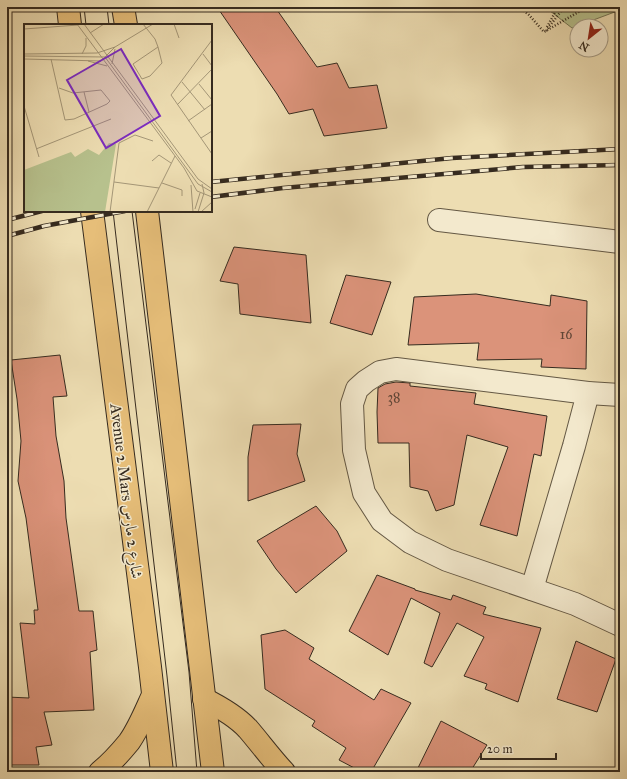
<svg xmlns="http://www.w3.org/2000/svg" width="627" height="779" font-family="'IM FELL Great Primer',Amiri,serif">
  <style>
    .green { fill: #b7c18d; stroke: #767656 }
    .building { fill: #db937a; stroke: #362b1f }
    .lines { fill: none; stroke-linecap: round; stroke-linejoin: round }
    .minor-casing { stroke: #645844; stroke-width: 24 }
    .major-casing { stroke: #362b1f; stroke-width: 24 }
    .path { stroke: #362b1f; stroke-width: 2.5; stroke-dasharray: 1 2; stroke-linecap: butt }
    .minor { stroke: #f3e9cd; stroke-width: 22 }
    .major { stroke: #e6be79; stroke-width: 22 }
    .tram { stroke: #362b1f; stroke-width: 1 }
    .rail-casing { stroke: #362b1f; stroke-width: 4.5 }
    .rail { stroke: #f3e9cd; stroke-width: 3; stroke-dasharray: 9; stroke-linecap: butt }
    .labels { text-anchor: middle; stroke-width: 3; stroke-linejoin: round; paint-order: stroke }
    .number-label { font-size: 14px; fill: #5f4536 }
    .street-label { font-size: 16px; fill: #362b1f; stroke: #f3e9cd }
    .inset-road { fill: none; stroke: #a49677; stroke-width: 1 }
    .view { fill: #7b2cbf; fill-opacity: 0.15; stroke: #7b2cbf; stroke-width: 2 }
    .inset-edge { fill: none; stroke: #362b1f; stroke-width: 2 }
  </style>
  <rect width="100%" height="100%" fill="#edddb2"/>
  <filter id="stains"><feTurbulence type="fractalNoise" baseFrequency=".005" numOctaves="4"/><feColorMatrix values="0 0 0 0 .2 0 0 0 0 .09 0 0 0 0 .02 0 0 0 .5 -.17"/></filter>
  <radialGradient id="worn" r=".72"><stop offset=".6" stop-color="#630" stop-opacity="0"/><stop offset="1" stop-color="#630" stop-opacity=".3"/></radialGradient>
  <!-- green -->
  <path class="green" d="M545,7H620V10L572,28Z"/>
  <!-- building -->
  <g class="building">
    <path d="M217,7H275L317,67L337,63L349,88L377,85L387,128L324,136L313,109L289,114L277,94Z"/>
    <path d="M234,247L306,255L311,323L240,314L238,284L220,281Z"/>
    <path d="M346,275L391,282L372,335L330,323Z"/>
    <path d="M476,294L550,306L551,295L587,301L586,369L541,367L542,359L477,360L479,343L408,345L414,297Z"/>
    <path d="M60,355L67,396L53,397L56,436L64,481L66,518L79,611H93L97,650L90,652L94,710L44,712L52,745L36,747L39,765H7V697L29,698L20,623L35,624L34,610H38L26,518L18,481L21,441L17,399L11,360Z"/>
    <path d="M396,382L410,383V386L476,393L474,404L547,416L541,456L534,454L517,536L480,525L508,447L467,435L454,505L436,511L428,491L410,487L409,443H378L377,412L378,388L385,384Z"/>
    <path d="M301,424L297,454L305,481L248,501V457L253,425Z"/>
    <path d="M316,506L337,531L347,551L296,593L276,569L257,541Z"/>
    <path d="M377,575L415,589V590L451,600L453,595L486,607L483,614L541,628L518,702L485,689L487,684L464,676L484,637L457,623L432,667L424,663L440,613L411,598L388,655L349,631Z"/>
    <path d="M285,630L314,648L309,659L374,700L381,689L411,703L371,772H362L339,760L346,748L312,726L315,721L265,689L261,635Z"/>
    <path d="M576,641L616,659L597,712L557,699Z"/>
    <path d="M441,721L487,745L470,772H416Z"/>
  </g>
  <g class="lines">
    <!-- minor casing -->
    <g class="minor-casing">
      <g id="minor">
        <path d="M439,220L620,242"/>
        <path d="M620,395L588,393L396,369L380,372L366,381L357,389L352,404L354,450L364,493L382,521L410,542L447,560L575,604L620,625"/>
        <path d="M532,589L574,446L588,393"/>
      </g>
    </g>
    <!-- major casing -->
    <g class="major-casing">
      <g id="major">
        <path d="M68,7L70,25"/>
        <path d="M123,7L126,25"/>
        <path d="M92,211L150,667L162,772"/>
        <path d="M147,211L213,772"/>
        <path d="M204,699C220,707 236,716 248,729C260,743 271,758 284,772"/>
        <path d="M100,772C111,763 120,753 129,742C139,728 146,710 153,695"/>
      </g>
    </g>
    <!-- path -->
    <g class="path">
      <path d="M519,7L529,15L544,32L587,7"/>
      <path d="M547,27L558,7"/>
      <path d="M546,31L564,7"/>
    </g>
    <!-- minor -->
    <use href="#minor" class="minor"/>
    <!-- major -->
    <use href="#major" class="major"/>
    <!-- tram -->
    <g class="tram">
      <path d="M84,7L86,25"/>
      <path d="M107,7L109,25"/>
      <path d="M113,211L167,676L177,772"/>
      <path d="M132,211L189,672L197,772"/>
    </g>
    <!-- rail casing -->
    <g class="rail-casing">
      <g id="rail">
        <path d="M211,182L452,158L620,149"/>
        <path d="M211,197L283,188L523,167L620,165"/>
        <path d="M7,220L42,211"/>
        <path d="M7,236L44,226L125,211"/>
      </g>
    </g>
    <!-- rail -->
    <use href="#rail" class="rail"/>
  </g>
  <g class="labels">
    <!-- number labels -->
    <g class="number-label">
      <text x="566" y="339">16</text>
      <text x="394" y="402">38</text>
    </g>
    <!-- street labels -->
    <g class="street-label">
      <text transform="translate(127 491) rotate(83)" y="6">Avenue 2 Mars شارع 2 مارس</text>
    </g>
  </g>
  <!-- overview -->
  <g transform="translate(24 24)">
    <rect width="188" height="188" fill="#edddb2"/>
    <path d="M85,119L92,120L81,188H0V146L47,128L51,133L64,125L75,131Z" fill="#b7c18d"/>
    <path class="inset-road" d="M53,0L160,144L173,167L188,173M60,0L174,155L188,165M119,0L131,15L134,23L138,39L126,52L118,55L109,40L134,23M150,0L155,14M0,5L54,1M66,9L80,0M188,16L147,71L188,130M0,30L73,29L91,23L129,0M58,30L62,22V14M179,30L188,42M0,32L81,33L174,160L188,168M0,35L77,37L91,23M27,35L41,96L50,95L83,80L86,77L77,66L49,69L35,64M64,37L83,42M88,40L91,25M158,58L181,86M175,60L188,76M60,68L65,88M153,81L188,45M0,82L15,133M164,97L188,80M177,114L188,107M12,125L87,95M128,137L135,131L147,139M90,158L135,164M138,159L158,166V172M167,161L169,188M171,185L176,169M86,188L95,119L111,111L129,117M123,188L151,132M174,188L180,169L178,160M177,188L188,178"/>
    <path class="view" d="M97,25L136,92L82,124L43,56Z"/>
    <rect width="188" height="188" class="inset-edge"/>
  </g>
  <!-- margin -->
  <rect width="627" height="779" fill="none" stroke="#edddb2" stroke-width="24"/>
  <rect x="8" y="8" width="611" height="763" fill="none" stroke="#362b1f" stroke-width="2"/>
  <rect x="12" y="12" width="603" height="755" fill="none" stroke="#362b1f"/>
  <!-- north arrow -->
  <g transform="translate(589 38) rotate(210)"><circle r="19" fill="#f3e9cd" stroke="#a79d87"/>
  <path d="M0-3L7 15L0 10L-7 15Z" fill="#8f2418"/>
  <text y="-6" font-size="11" font-weight="bold" text-anchor="middle" fill="#362b1f">N</text>
  </g>
  <!-- scale -->
  <path d="M481 753v6h75v-6" fill="none" stroke="#362b1f" stroke-width="2"/>
  <text x="487" y="753" font-size="12" fill="#362b1f" stroke="#f3e9cd" stroke-width="3" paint-order="stroke">20 m</text>
  <rect width="100%" height="100%" filter="url(#stains)"/>
  <rect width="100%" height="100%" fill="url(#worn)"/>
</svg>
